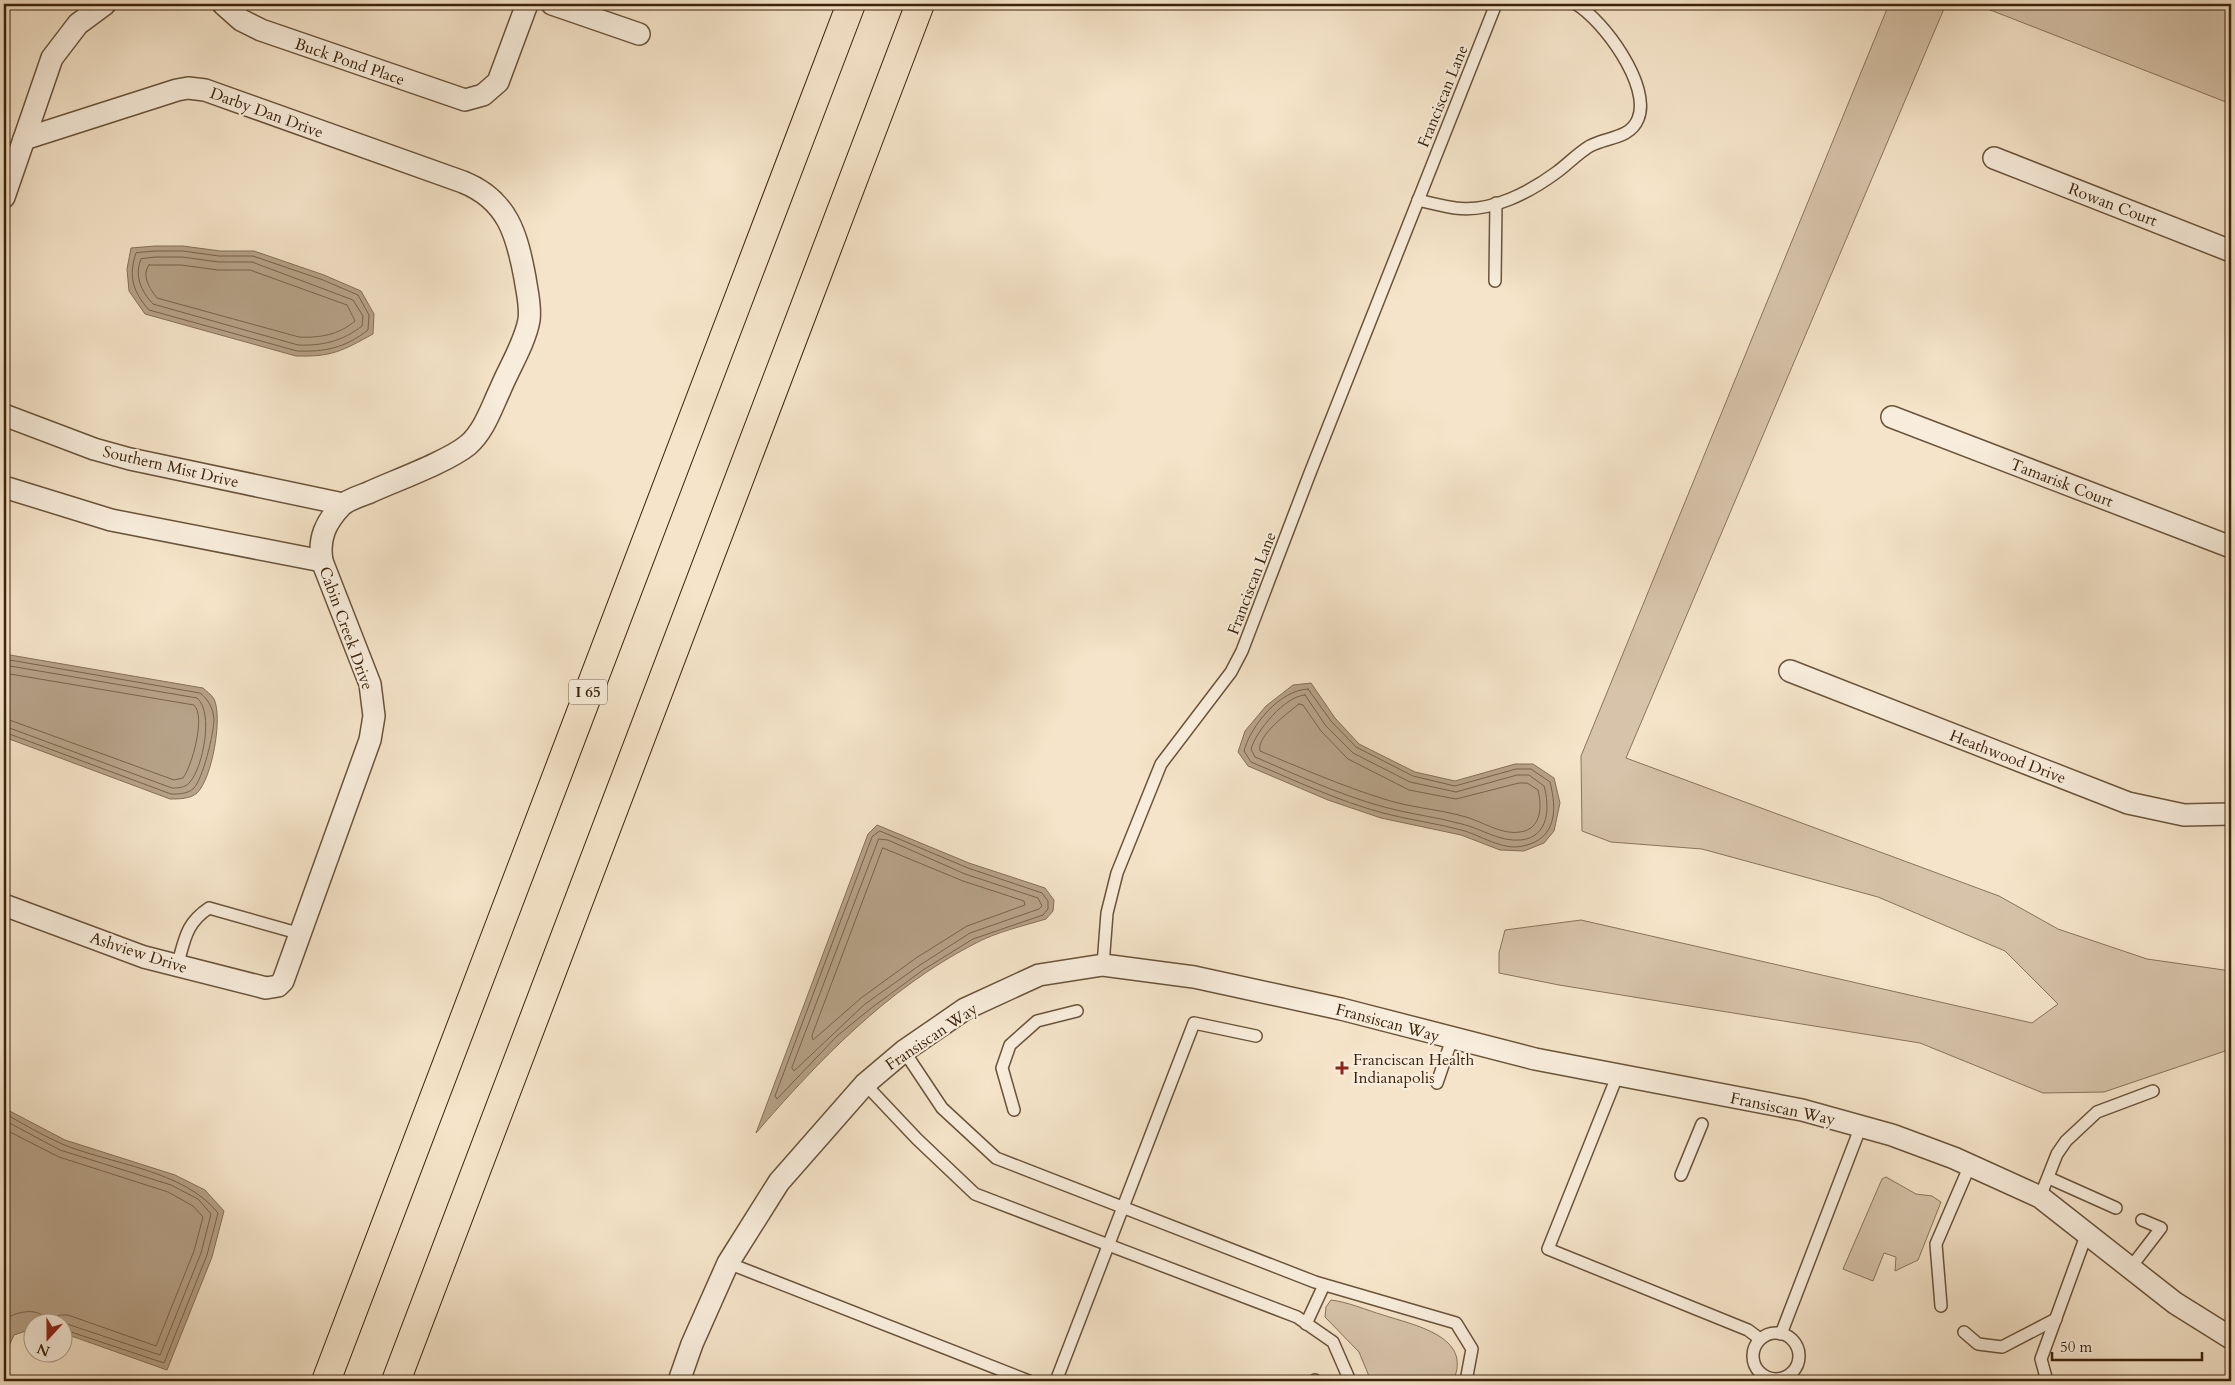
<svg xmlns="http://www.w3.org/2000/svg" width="2235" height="1385" font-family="Cardo,serif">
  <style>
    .green { fill: #d6c3a9; stroke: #89735a }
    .water { fill: #b6a288; stroke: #856f56 }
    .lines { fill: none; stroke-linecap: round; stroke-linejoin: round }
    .shore { stroke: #79624a; stroke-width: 1 }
    .lane-casing { stroke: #6a533a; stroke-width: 14 }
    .street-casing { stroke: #6a533a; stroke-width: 24 }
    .highway-casing { stroke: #3c230b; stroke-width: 30 }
    .lane { stroke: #f8eddc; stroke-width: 11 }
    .street { stroke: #f8eddc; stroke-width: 21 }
    .highway { stroke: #f5e4c9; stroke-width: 28 }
    .poi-dot { fill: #8f2418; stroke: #f8eddc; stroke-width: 2 }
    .labels { text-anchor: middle; stroke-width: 4.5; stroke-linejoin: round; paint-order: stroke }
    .shield { fill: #f8eddc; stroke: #74604a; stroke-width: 1 }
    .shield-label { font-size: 15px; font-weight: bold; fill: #3c230b }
    .street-label { font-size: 16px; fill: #3c230b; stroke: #f8eddc }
    .poi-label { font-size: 16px; fill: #3c230b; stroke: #f8eddc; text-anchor: start }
  </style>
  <rect width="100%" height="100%" fill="#f5e4c9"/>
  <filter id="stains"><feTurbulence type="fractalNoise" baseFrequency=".004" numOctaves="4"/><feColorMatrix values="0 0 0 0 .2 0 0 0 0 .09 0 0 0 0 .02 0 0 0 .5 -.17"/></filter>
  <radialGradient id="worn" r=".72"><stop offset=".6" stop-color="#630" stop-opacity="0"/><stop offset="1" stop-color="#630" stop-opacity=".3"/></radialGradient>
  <!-- green -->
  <g class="green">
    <path d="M1889,4H1946L1626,758L1999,896L2058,929L2147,959L2231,971V1049L2104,1092L2043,1093L1920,1043L1559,985L1499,973V953L1505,930L1581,920L2032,1023L2058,1004L2005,951L1878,897L1702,849L1611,842L1582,831L1581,756Z"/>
    <path d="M1975,4H2231V104Z"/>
    <path d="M1886,1177L1916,1194L1932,1196L1941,1202L1918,1260L1895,1271L1896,1257L1884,1253L1873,1281L1843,1269L1882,1179Z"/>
    <path d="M1331,1300C1348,1302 1366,1310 1383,1315C1413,1325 1474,1336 1453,1381H1371L1359,1352L1325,1317L1326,1307Z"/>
  </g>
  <!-- water -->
  <g class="water">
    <path d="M155,246H183L220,251H254L324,275L361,291L374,314L373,334C342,351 332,357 296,356L145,314L129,291L127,269L131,248Z"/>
    <path d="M4,654L203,688C206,691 212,695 214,699C223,717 212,779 197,793C190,799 179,799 170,799L4,737Z"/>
    <path d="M1311,683L1335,718L1359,744L1415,772L1455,781L1515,764H1533L1554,778L1560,803L1554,831L1544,843L1524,851L1500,850L1461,835L1381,818L1328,800L1248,766L1238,752L1245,731L1266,706L1293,685Z"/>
    <path d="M877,825L969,863L1045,888L1054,900L1053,911L1046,919C1023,926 996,932 974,944C887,989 819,1060 756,1133L868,834Z"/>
    <path d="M4,1108L65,1140L175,1175L205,1190L224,1211L212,1257L167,1370L63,1333L62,1322H32V1329L14,1335L4,1357Z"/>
  </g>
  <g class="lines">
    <!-- shore -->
    <g class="shore">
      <path d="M156,251H183L219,256H253L323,280L358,295L369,315L368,330C345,348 325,352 297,351L149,310C133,292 128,276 136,253Z"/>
      <path d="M156,257H182L219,262H252L353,300L363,316L362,326C343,341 322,346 298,345L153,304C141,291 134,276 141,259Z"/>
      <path d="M149,265H181L218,270H250L347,305L355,321C339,335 319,338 299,337L157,298C150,289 141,276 149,265Z"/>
      <path d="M4,659L200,693C208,699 213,708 214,719C214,732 203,780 193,789C187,794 178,794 171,794L4,732"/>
      <path d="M4,665L197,698C214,712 203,767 190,782C185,788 178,788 172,788L4,726"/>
      <path d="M4,673L194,705C206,716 192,766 183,778L174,780L4,718"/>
      <path d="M1308,689L1331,721L1356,747L1413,776L1455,786L1516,769H1531L1550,782C1557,809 1557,839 1523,846C1502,851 1481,835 1461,830C1436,823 1409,820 1383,813C1338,801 1294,780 1251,762L1244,751C1251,725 1280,690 1308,689Z"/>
      <path d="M1305,695L1326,726L1353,753L1410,782L1456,792L1517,775H1529L1544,786C1550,807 1549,837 1521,840C1500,842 1482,829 1462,824C1437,817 1409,814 1384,807C1340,795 1297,775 1255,757L1251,749C1256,731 1285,696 1305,695Z"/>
      <path d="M1299,704L1303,705L1321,731L1348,759L1409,790L1456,799L1519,783H1527L1538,790C1542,806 1542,829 1520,832C1502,835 1483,822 1466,817C1439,809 1411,808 1384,799C1342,786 1301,768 1260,751C1256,736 1289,712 1299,704Z"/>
      <path d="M880,831L968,868L1042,893L1048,901V909L1043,915L973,939L923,970L870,1009L837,1036L777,1099L775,1096L872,837Z"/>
      <path d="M879,839L888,840L965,874L1038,898L1042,906L1039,909L970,933L920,965L865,1004L794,1071L792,1068Z"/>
      <path d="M883,848L963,881L1024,901L1025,905L967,926L916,958L861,998L813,1040L812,1036Z"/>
      <path d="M4,1113C23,1124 42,1135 62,1144C110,1164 184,1170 218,1213L207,1255L164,1363L62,1329"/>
      <path d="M4,1120L60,1150L171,1185L198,1199L211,1214L201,1253L160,1355L61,1322"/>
      <path d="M4,1129L59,1157L168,1192L193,1206L203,1217L194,1251L156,1346L68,1315H60L49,1320C35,1307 21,1311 4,1319"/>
    </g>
    <!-- lane casing -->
    <g class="lane-casing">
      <g id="lane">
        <path d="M1418,200C1430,203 1443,206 1455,208C1491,213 1530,192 1557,172C1568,164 1578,153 1590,146C1606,137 1630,139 1638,119C1652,86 1603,20 1576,4"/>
        <path d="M1495,281L1496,203"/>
        <path d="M1103,965L1107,913L1117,873L1161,764L1231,672L1242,651L1310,473L1496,4"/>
        <path d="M177,966C185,940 185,924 209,908L301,934"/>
        <path d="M904,1051L942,1108L996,1158L1315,1282L1456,1323L1472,1349L1466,1381"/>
        <path d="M1618,1074L1548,1249L1748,1330L1760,1339"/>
        <path d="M1437,1083L1452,1039"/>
        <path d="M865,1084L917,1139L975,1194L1297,1317L1333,1342L1350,1381"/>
        <path d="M1014,1110L1002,1068L1010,1045L1037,1021L1077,1011"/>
        <path d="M1681,1175L1702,1124"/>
        <path d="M2049,1178L2116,1208"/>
        <path d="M2040,1197L2057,1154L2066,1141L2097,1112L2153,1091"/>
        <path d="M728,1263L1029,1381"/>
        <path d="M2131,1267L2161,1228L2142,1220"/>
        <path d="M1941,1306L1936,1244L1970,1165"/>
        <path d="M1306,1324L1324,1285"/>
        <path d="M1964,1332L1978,1344L2002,1347L2056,1319"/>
        <circle cx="1776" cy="1356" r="23"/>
        <path d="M1781,1334L1861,1126"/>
        <path d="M1315,1380V1381"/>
        <path d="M1056,1381L1194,1023L1256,1036"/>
        <path d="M2047,1381L2041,1359L2087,1233"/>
      </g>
    </g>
    <!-- street casing -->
    <g class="street-casing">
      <g id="street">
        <path d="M223,4L241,20L261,30L465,100L483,95L498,82L527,4"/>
        <path d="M552,4L639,34"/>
        <path d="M1994,158L2231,251"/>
        <path d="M4,197L52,58L78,24L105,4"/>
        <path d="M4,415L94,449L130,459L343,504"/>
        <path d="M1892,417L2231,547"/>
        <path d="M4,487L111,520L322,561"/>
        <path d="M1790,671L2128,803L2184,815L2231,814"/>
        <path d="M4,905L144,957L266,988L278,986L283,981L370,740L374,716L370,684L322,561C318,538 326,522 341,506C347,500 360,496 368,493C394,481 447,462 468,445C484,431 491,409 500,390C509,368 525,343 529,320C531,306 527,292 525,278C517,235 508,200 463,182L205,90L188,88L177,90L24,139"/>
        <path d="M679,1381L692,1344L728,1263L779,1182L865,1084L904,1051L965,1009L1039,975L1103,965L1194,977L1341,1009L1535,1059L1802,1110L1892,1135L1954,1158L2040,1197L2175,1303L2231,1338"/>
      </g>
    </g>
    <!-- highway casing -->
    <g class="highway-casing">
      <g id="highway">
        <path d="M326,1381L851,4"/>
        <path d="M396,1381L920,4"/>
      </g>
    </g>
    <!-- lane -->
    <use href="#lane" class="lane"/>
    <!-- street -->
    <use href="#street" class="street"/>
    <!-- highway -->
    <use href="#highway" class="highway"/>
  </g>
  <!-- markers -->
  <path class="poi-dot" d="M1339.5 1060.5h5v5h5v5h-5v5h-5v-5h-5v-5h5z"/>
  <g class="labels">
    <!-- shield labels -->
    <rect class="shield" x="569" y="679.5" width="38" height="25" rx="4"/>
    <g class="shield-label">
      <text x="588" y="697">I 65</text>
    </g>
    <!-- street labels -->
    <g class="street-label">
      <text transform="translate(350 61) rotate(19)" y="6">Buck Pond Place</text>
      <text transform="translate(1442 96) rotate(-68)" y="6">Franciscan Lane</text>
      <text transform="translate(267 112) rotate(20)" y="6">Darby Dan Drive</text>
      <text transform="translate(2113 204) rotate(21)" y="6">Rowan Court</text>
      <text transform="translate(171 466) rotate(13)" y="6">Southern Mist Drive</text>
      <text transform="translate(2062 482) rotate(21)" y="6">Tamarisk Court</text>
      <text transform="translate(1251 583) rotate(-69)" y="6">Franciscan Lane</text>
      <text transform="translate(347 628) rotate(70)" y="6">Cabin Creek Drive</text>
      <text transform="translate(2008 756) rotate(21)" y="6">Heathwood Drive</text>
      <text transform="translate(139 952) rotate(18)" y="6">Ashview Drive</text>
      <text transform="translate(1388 1022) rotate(15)" y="6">Fransiscan Way</text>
      <text transform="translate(931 1036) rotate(-34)" y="6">Fransiscan Way</text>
      <text transform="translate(1783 1108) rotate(12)" y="6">Fransiscan Way</text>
    </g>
    <!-- poi labels -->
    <g class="poi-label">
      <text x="1353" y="1065">Franciscan Health<tspan x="1353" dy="18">Indianapolis</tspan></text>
    </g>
  </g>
  <!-- margin -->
  <rect width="2235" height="1385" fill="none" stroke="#f5e4c9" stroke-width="20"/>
  <rect x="5" y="5" width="2225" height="1375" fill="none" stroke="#3c230b" stroke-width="2.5"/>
  <rect x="10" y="10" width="2215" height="1365" fill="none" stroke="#3c230b"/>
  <!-- north arrow -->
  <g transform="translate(48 1338) rotate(201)"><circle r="24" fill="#f8eddc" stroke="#ad9c88"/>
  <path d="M0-4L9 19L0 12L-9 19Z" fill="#8f2418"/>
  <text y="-8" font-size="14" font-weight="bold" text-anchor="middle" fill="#3c230b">N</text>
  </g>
  <!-- scale -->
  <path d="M2052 1352v8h150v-8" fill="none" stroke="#3c230b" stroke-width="2.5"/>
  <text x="2060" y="1352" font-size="15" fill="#3c230b" stroke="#f8eddc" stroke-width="4" paint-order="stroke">50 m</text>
  <rect width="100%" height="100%" filter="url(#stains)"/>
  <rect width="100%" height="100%" fill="url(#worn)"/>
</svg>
